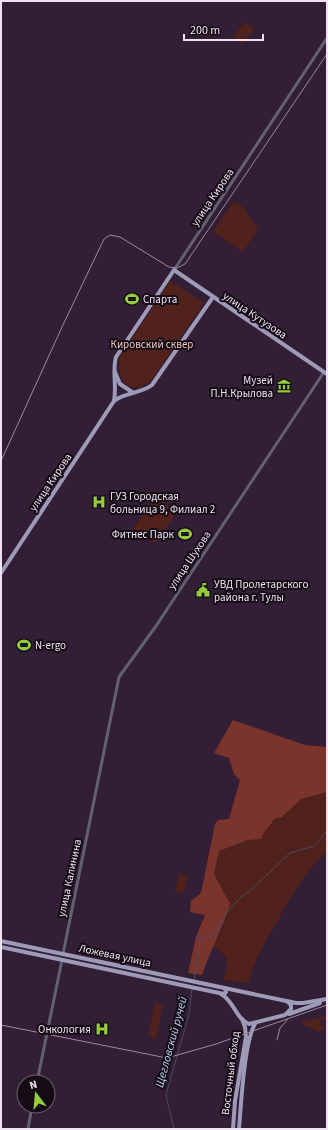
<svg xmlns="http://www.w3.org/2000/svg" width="328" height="1130" font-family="'Source Sans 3',sans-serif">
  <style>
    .green { fill: #51211b }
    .forest { fill: #7b342c }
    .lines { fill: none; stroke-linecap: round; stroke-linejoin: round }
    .stream { stroke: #484c62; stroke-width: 1 }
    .minor { stroke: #62616f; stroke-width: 3 }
    .major { stroke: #9d9bb8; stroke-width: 4 }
    .tram { stroke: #9c8c9e; stroke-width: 1 }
    .labels { text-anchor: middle; stroke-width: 4; stroke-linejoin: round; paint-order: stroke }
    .street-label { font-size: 11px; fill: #efe2f1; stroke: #150c16 }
    .poi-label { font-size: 11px; fill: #efe2f1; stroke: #150c16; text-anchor: start }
    .park-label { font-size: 11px; fill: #f2c5be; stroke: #150c16 }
    .water-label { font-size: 12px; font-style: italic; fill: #bbd4f4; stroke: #150c16 }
  </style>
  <rect width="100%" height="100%" fill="#321e35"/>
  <!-- green -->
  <g class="green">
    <path d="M245,22L254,30L242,44L233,37Z"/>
    <path d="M234,201L243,207L258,229L243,252L213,232Z"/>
    <path d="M170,281L204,303L151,381L140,388L128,386C119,379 118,367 120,356Z"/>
    <path d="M155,497L177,512L155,543L133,529Z"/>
    <path d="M327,792V852C304,872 291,896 277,922C265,942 254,961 248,983L223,980C230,962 229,955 212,946L223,928L230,904L214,874L219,851L248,840L261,839C263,831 270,827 274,819L282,817L301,799Z"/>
    <path d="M179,875L188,876L184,893L175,891Z"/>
    <path d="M155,1003L163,1005L156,1039L148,1037Z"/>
    <path d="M327,1016V1019L320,1021L322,1027L325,1028L319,1032L302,1024L303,1020L308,1021Z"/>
  </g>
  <!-- forest -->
  <path class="forest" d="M233,720L305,745L327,747V792L301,799L282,817L274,819C270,827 263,831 261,839L248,840L219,851L214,874L230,904C223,929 210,950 202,975L188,973L196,937L205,915L190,912L191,901L201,893L215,824L218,820L229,819L240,780L234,774L229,758L214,753Z"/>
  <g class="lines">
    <!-- stream -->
    <g class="stream">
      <path d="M194,980L201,939L213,936L226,913L241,897L250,891L290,853L314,846L327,831"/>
      <path d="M174,1129L166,1095L189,1014L192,989"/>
    </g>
    <!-- minor -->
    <g class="minor">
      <path d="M174,270L327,38"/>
      <path d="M63,954L119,677L156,626L324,372"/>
      <path d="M37,1082L62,960"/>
      <path d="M28,1129L32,1106"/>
    </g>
    <!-- major -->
    <g class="major">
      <path d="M115,372L120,384L132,392"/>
      <path d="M114,401C117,385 112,371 116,357L174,270L327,374"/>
      <path d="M1,573L114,401C125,392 140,394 152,385L213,297"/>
      <path d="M1,941L296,1003H303L327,999"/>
      <path d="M1,947L224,994L226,992L225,988"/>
      <path d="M221,994C234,1001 236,1019 249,1024L285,1015L291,1009V1005L287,1001"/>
      <path d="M289,1014L320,1003"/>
      <path d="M233,1129L235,1101L246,1037L245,1027L242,1019"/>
      <path d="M239,1129C241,1106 244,1042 255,1024"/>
    </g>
    <!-- tram -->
    <g class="tram">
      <path d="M1,461L62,327L104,239L110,235L120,237L169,267L177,268L185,264L327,54"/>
      <path d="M1,1025L167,1058L216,1044L327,1005"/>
      <path d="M277,1040L280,1028L288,1019"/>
    </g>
  </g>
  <!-- icons -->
  <defs>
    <g id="stadium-bare" transform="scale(1.08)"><path d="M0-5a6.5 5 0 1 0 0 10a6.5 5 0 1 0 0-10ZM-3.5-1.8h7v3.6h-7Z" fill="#93cc3d" stroke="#150c16" stroke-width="2.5" paint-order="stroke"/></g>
    <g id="museum-bare" transform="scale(1.08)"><path d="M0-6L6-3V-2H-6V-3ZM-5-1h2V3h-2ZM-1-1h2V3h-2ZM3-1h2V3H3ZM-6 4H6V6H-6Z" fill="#93cc3d" stroke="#150c16" stroke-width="2.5" paint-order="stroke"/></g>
    <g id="hospital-bare" transform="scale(1.08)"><path d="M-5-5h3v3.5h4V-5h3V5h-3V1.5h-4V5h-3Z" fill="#93cc3d" stroke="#150c16" stroke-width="2.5" paint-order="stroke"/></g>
    <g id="civic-bare" transform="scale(1.08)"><path d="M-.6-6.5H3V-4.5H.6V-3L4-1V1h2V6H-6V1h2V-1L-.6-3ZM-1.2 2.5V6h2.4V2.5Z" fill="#93cc3d" stroke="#150c16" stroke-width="2.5" paint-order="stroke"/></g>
  </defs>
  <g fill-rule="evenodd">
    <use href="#stadium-bare" x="132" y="299"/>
    <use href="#museum-bare" x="284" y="386"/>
    <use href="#hospital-bare" x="99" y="502"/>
    <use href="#stadium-bare" x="185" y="534"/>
    <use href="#civic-bare" x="203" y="590"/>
    <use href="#stadium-bare" x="24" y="645"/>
    <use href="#hospital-bare" x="102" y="1029"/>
  </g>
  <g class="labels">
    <!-- street labels -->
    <g class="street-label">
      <text transform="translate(212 197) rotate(-56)" y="4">улица Кирова</text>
      <text transform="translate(255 315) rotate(34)" y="4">улица Кутузова</text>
      <text transform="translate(50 482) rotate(-56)" y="4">улица Кирова</text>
      <text transform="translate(189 560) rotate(-56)" y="4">улица Шухова</text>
      <text transform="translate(69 878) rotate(-78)" y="4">улица Калинина</text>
      <text transform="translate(115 955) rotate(12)" y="4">Ложевая улица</text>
      <text transform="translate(230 1073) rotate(-83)" y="4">Восточный обход</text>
    </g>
    <!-- poi labels -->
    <g class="poi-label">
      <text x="143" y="303">Спарта</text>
      <text x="273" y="384" text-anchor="end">Музей<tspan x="273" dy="13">П.Н.Крылова</tspan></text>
      <text x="110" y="500">ГУЗ Городская<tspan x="110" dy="13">больница 9, Филиал 2</tspan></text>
      <text x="174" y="538" text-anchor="end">Фитнес Парк</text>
      <text x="214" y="588">УВД Пролетарского<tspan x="214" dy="13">района г. Тулы</tspan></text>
      <text x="35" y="649">N-ergo</text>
      <text x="91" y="1033" text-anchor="end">Онкология</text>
    </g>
    <!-- park labels -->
    <g class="park-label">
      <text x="152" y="348">Кировский сквер</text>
    </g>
    <!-- water labels -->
    <g class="water-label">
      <text transform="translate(171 1042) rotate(-75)" y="4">Щегловский ручей</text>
    </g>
  </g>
  <!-- border -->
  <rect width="328" height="1130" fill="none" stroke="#efe2f1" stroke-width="4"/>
  <!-- north arrow -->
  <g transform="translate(36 1094) rotate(344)"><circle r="19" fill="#150c16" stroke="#6c626e"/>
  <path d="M0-3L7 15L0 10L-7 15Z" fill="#93cc3d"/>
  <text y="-6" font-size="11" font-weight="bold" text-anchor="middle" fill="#efe2f1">N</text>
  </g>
  <!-- scale -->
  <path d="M184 34v6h79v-6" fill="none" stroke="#efe2f1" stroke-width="2"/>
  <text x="190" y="34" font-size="12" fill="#efe2f1" stroke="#150c16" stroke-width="3" paint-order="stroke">200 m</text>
</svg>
